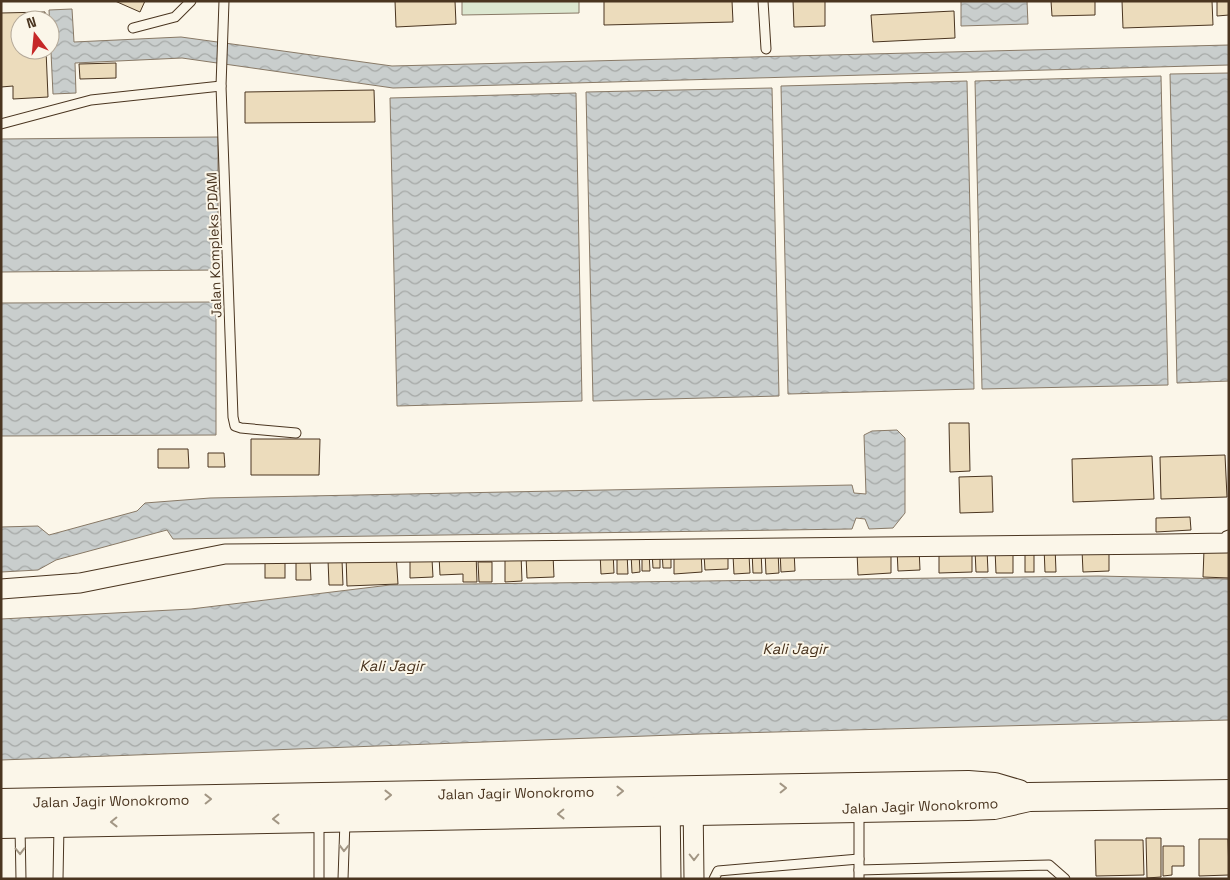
<svg xmlns="http://www.w3.org/2000/svg" width="1230" height="880" font-family="'Space Grotesk',sans-serif">
  <style>
    .pitch { fill: #dce7d0; stroke: #887966 }
    .water { fill: url(#water-waves); stroke: #887966 }
    .building { fill: #ecdcbc; stroke: #4a3520 }
    .lines { fill: none; stroke-linecap: round; stroke-linejoin: round }
    .service-casing { stroke: #4a3520; stroke-width: 11 }
    .minor-casing { stroke: #4a3520; stroke-width: 21 }
    .primary-casing { stroke: #4a3520; stroke-width: 30 }
    .service { stroke: #fbf6e9; stroke-width: 9 }
    .minor { stroke: #fbf6e9; stroke-width: 19 }
    .primary { stroke: #fbf6e9; stroke-width: 28 }
    .oneway { stroke: #a29684 }
    .labels { text-anchor: middle; stroke-width: 4; stroke-linejoin: round; paint-order: stroke }
    .street-label { font-size: 14px; fill: #4a3520; stroke: #fbf6e9 }
    .water-label { font-size: 15px; font-style: italic; fill: #4a3520; stroke: #fbf6e9 }
  </style>
  <defs>
    <pattern id="water-waves" width="16" height="10" patternUnits="userSpaceOnUse" patternTransform="scale(1.25)"><rect width="16" height="10" fill="#c9cecd"/><path d="M0 5q4-4 8 0t8 0" fill="none" stroke="#a5a8a6"/></pattern>
  </defs>
  <rect width="100%" height="100%" fill="#fbf6e9"/>
  <!-- pitch -->
  <path class="pitch" d="M462,1H579V13L462,15Z"/>
  <!-- water -->
  <g class="water">
    <path d="M961,1H1027L1028,24L961,26Z"/>
    <path d="M72,9L74,42L181,37L392,66L1229,45V65L393,88L182,58L75,63L76,93L53,94L49,10Z"/>
    <path d="M1229,73V381L1177,383L1170,74Z"/>
    <path d="M1161,76L1168,385L982,389L975,81Z"/>
    <path d="M967,81L974,389L788,394L781,86Z"/>
    <path d="M772,88L779,396L593,401L586,92Z"/>
    <path d="M576,93L582,401L397,406L390,98Z"/>
    <path d="M218,137V270L1,272V139Z"/>
    <path d="M216,302V435L1,436V303Z"/>
    <path d="M897,430L905,438V513L893,528L869,529L865,519L856,518L852,529L173,539L167,530L56,560L38,570L1,572V527L38,526L49,535L137,511L145,503L210,498L852,485L854,493L866,494L864,435L872,431Z"/>
    <path d="M1098,576L1229,579V720L700,734L1,760V619L191,609L390,585Z"/>
  </g>
  <!-- building -->
  <g class="building">
    <path d="M115,1H145L140,12Z"/>
    <path d="M395,1H455L456,24L396,27Z"/>
    <path d="M604,1H732L733,22L604,25Z"/>
    <path d="M793,1H825V26L794,27Z"/>
    <path d="M1051,1H1095V15L1052,16Z"/>
    <path d="M1122,1H1212L1213,25L1123,28Z"/>
    <path d="M1217,1H1229V15L1217,16Z"/>
    <path d="M954,11L955,38L873,42L871,15Z"/>
    <path d="M45,12V20H20V50H46L48,97L13,99V86L1,87V13Z"/>
    <path d="M116,63V78L80,79L79,64Z"/>
    <path d="M374,90L375,122L245,123V92Z"/>
    <path d="M949,423H969L970,471L950,472Z"/>
    <path d="M251,439H320L319,475H251Z"/>
    <path d="M158,449H188L189,468H158Z"/>
    <path d="M208,453H224L225,467H208Z"/>
    <path d="M1225,455L1227,497L1161,499L1160,457Z"/>
    <path d="M1152,456L1154,499L1073,502L1072,459Z"/>
    <path d="M992,476L993,512L960,513L959,477Z"/>
    <path d="M1190,517L1191,530L1156,532V518Z"/>
    <path d="M1055,546L1056,572H1045L1044,547Z"/>
    <path d="M939,547H972V572L939,573Z"/>
    <path d="M919,548L920,570L898,571L897,549Z"/>
    <path d="M1013,548V573H996L995,549Z"/>
    <path d="M1109,549V571L1083,572L1082,550Z"/>
    <path d="M794,550L795,571L781,572L780,551Z"/>
    <path d="M975,550H987L988,572H976Z"/>
    <path d="M1204,550L1229,551V578L1203,577Z"/>
    <path d="M613,551L614,573L601,574L600,552Z"/>
    <path d="M662,551H671V568H663Z"/>
    <path d="M701,551L702,572L674,574V552Z"/>
    <path d="M752,551H761L762,573H753Z"/>
    <path d="M765,551H778L779,573L766,574Z"/>
    <path d="M891,551V573L858,575L857,552Z"/>
    <rect x="1025" y="551" width="9" height="21"/>
    <path d="M642,552H649L650,571H642Z"/>
    <path d="M652,552H660V568H653Z"/>
    <path d="M476,553L477,582H463V574L440,575L439,555Z"/>
    <path d="M617,553H627L628,574H617Z"/>
    <path d="M631,553H639L640,572L632,573Z"/>
    <path d="M728,553V569L705,570L704,554Z"/>
    <path d="M396,554L398,584L347,586L346,556Z"/>
    <path d="M521,554L522,581L505,582V555Z"/>
    <path d="M553,555L554,577L527,578L526,556Z"/>
    <path d="M733,555H749L750,573L734,574Z"/>
    <path d="M432,559L433,577L410,578V560Z"/>
    <path d="M310,560L311,580H296V561Z"/>
    <path d="M328,560H342L343,585H329Z"/>
    <rect x="265" y="562" width="20" height="16"/>
    <path d="M478,562H492V582H479Z"/>
    <path d="M1146,838H1161V877L1147,878Z"/>
    <path d="M1199,839H1228L1229,875L1199,876Z"/>
    <path d="M1095,840H1143L1144,875L1096,876Z"/>
    <path d="M1163,846H1184V866H1172V875L1163,876Z"/>
  </g>
  <g class="lines">
    <!-- service casing -->
    <g class="service-casing">
      <g id="service">
        <path d="M224,1L221,86L233,417L235,426L241,428L296,433"/>
        <path d="M763,1L766,49"/>
        <path d="M133,28L175,17L191,1"/>
        <path d="M1,124L91,100L221,86"/>
        <path d="M859,812V879"/>
        <path d="M20,827L21,879"/>
        <path d="M859,870L1049,865L1065,879"/>
        <path d="M58,879L59,826"/>
        <path d="M319,879V822"/>
        <path d="M343,879L345,821"/>
        <path d="M714,879L718,871L859,859"/>
      </g>
    </g>
    <!-- minor casing -->
    <g class="minor-casing">
      <g id="minor">
        <path d="M1,589L80,583L225,554L1166,544L1227,543L1229,540"/>
        <path d="M670,800L671,879"/>
        <path d="M693,800L694,879"/>
      </g>
    </g>
    <!-- primary casing -->
    <g class="primary-casing">
      <g id="primary">
        <path d="M1,803L968,785L994,787L1018,794"/>
        <path d="M1,824L968,806L994,805L1029,797L1229,794"/>
      </g>
    </g>
    <!-- service -->
    <use href="#service" class="service"/>
    <!-- minor -->
    <use href="#minor" class="minor"/>
    <!-- primary -->
    <use href="#primary" class="primary"/>
  </g>
  <!-- one-way arrows -->
  <defs><path id="oneway-chevron" d="M-2-3.5L2.5 0L-2 3.5" fill="none" stroke-width="1.6" stroke-linecap="round" stroke-linejoin="round" transform="scale(1.25)"/></defs>
  <g class="oneway">
    <use href="#oneway-chevron" transform="translate(783 788) rotate(-1)"/>
    <use href="#oneway-chevron" transform="translate(620 791) rotate(-1)"/>
    <use href="#oneway-chevron" transform="translate(388 795) rotate(-1)"/>
    <use href="#oneway-chevron" transform="translate(208 799) rotate(-1)"/>
    <use href="#oneway-chevron" transform="translate(561 814) rotate(179)"/>
    <use href="#oneway-chevron" transform="translate(276 819) rotate(179)"/>
    <use href="#oneway-chevron" transform="translate(114 822) rotate(179)"/>
    <use href="#oneway-chevron" transform="translate(344 848) rotate(91)"/>
    <use href="#oneway-chevron" transform="translate(20 851) rotate(89)"/>
    <use href="#oneway-chevron" transform="translate(694 857) rotate(90)"/>
  </g>
  <g class="labels">
    <!-- street labels -->
    <g class="street-label">
      <text transform="translate(214 245) rotate(-92)" y="5">Jalan Kompleks PDAM</text>
      <text transform="translate(516 793) rotate(-1)" y="5">Jalan Jagir Wonokromo</text>
      <text transform="translate(111 801) rotate(-1)" y="5">Jalan Jagir Wonokromo</text>
      <text transform="translate(920 806) rotate(-2)" y="5">Jalan Jagir Wonokromo</text>
    </g>
    <!-- water labels -->
    <g class="water-label">
      <text x="795" y="654">Kali Jagir</text>
      <text x="392" y="671">Kali Jagir</text>
    </g>
  </g>
  <!-- border -->
  <rect width="1230" height="880" fill="none" stroke="#4a3520" stroke-width="5"/>
  <!-- north arrow -->
  <g transform="translate(35 35) rotate(344)"><circle r="24" fill="#fbf6e9" stroke="#b4a999"/>
  <path d="M0-4L9 19L0 12L-9 19Z" fill="#c62828"/>
  <text y="-8" font-size="14" font-weight="bold" text-anchor="middle" fill="#4a3520">N</text>
  </g>
</svg>
